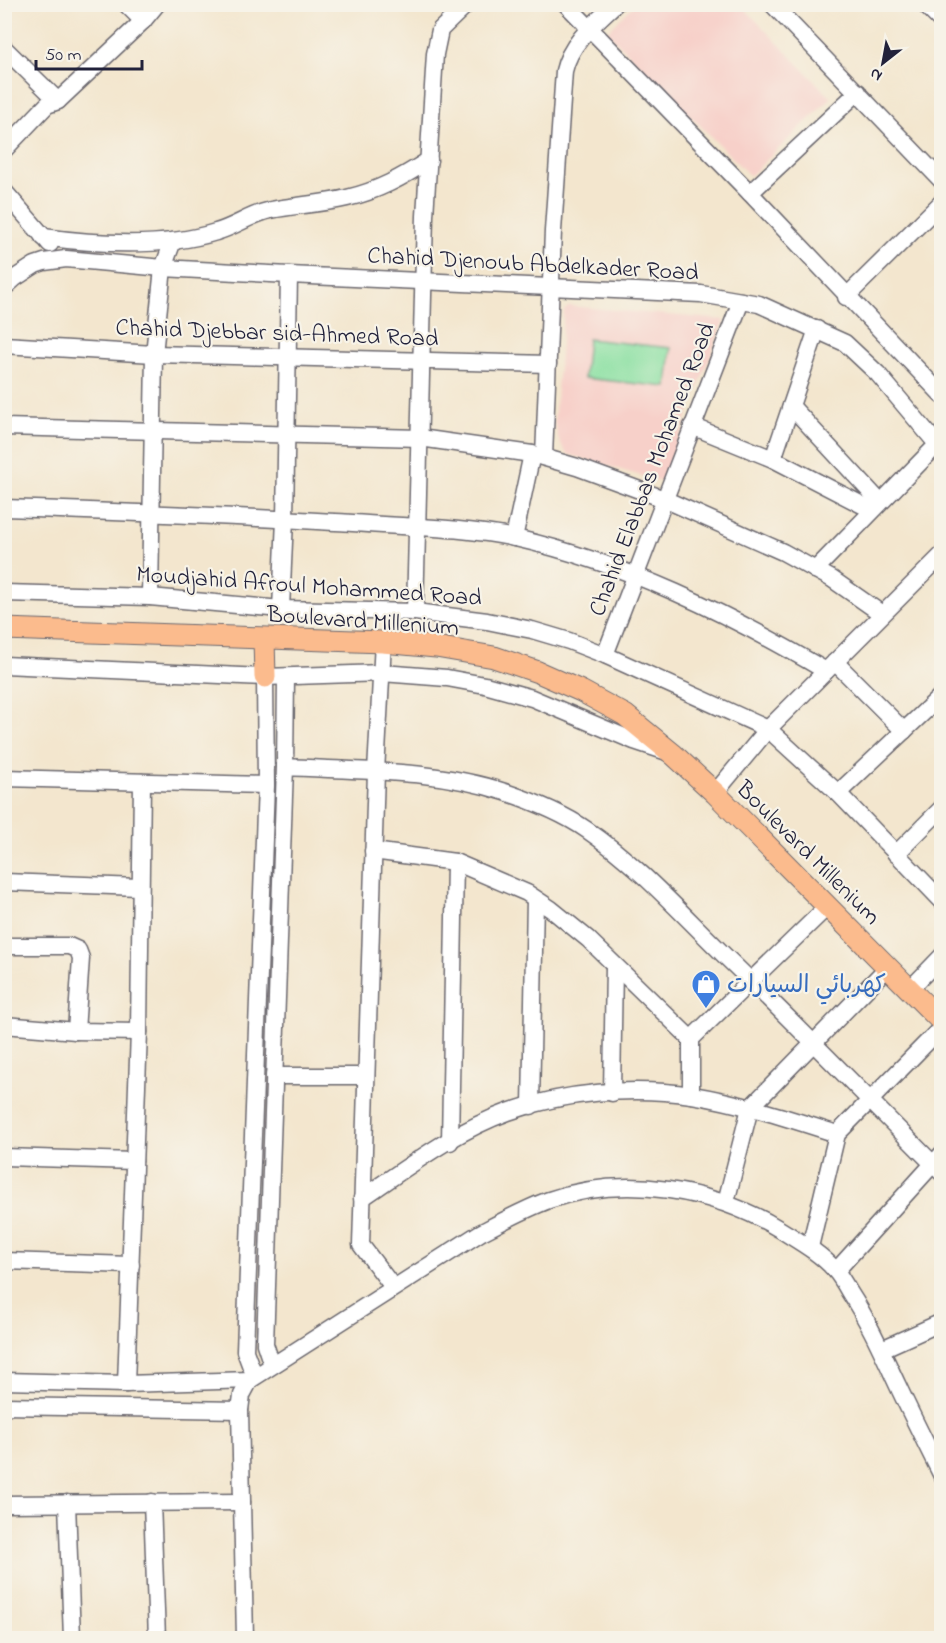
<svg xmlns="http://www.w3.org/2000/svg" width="946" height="1643" font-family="'Indie Flower','Playpen Sans Arabic',sans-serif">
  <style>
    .built { fill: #f7d0c9 }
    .grass { fill: #8be0a3; stroke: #56816f; stroke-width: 1.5 }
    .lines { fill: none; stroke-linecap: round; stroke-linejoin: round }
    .minor-casing { stroke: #6b676e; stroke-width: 19 }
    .major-casing { stroke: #6b676e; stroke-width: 23 }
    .minor { stroke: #fff; stroke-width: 16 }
    .major { stroke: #fbbb8d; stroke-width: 21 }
    .labels { text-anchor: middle; stroke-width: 4.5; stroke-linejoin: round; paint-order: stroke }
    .street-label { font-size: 24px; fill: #22223b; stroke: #f7f3e8 }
    .shop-label { font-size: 24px; fill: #366cbe; stroke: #f7f3e8; text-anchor: start }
  </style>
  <rect width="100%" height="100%" fill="#f7f3e8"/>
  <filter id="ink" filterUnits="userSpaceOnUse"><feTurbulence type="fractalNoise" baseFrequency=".0167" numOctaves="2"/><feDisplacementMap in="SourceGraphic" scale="12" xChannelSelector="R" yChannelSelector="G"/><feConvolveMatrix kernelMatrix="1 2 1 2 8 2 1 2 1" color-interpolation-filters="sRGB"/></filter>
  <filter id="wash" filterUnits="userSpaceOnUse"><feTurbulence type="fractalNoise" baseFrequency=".008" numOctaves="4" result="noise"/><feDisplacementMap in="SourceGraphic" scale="24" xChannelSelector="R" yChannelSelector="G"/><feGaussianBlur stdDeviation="1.35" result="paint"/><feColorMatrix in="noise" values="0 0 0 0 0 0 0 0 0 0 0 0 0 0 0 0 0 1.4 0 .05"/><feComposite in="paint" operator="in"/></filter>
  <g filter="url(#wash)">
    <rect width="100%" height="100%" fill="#f3e6ce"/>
    <!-- built -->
    <g class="built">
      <path d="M634,5H741L831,98L750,176L607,32Z"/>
      <path d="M569,306L724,320L662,482L567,454L560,443L554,422L564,311Z"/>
    </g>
    <!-- grass -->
    <path class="grass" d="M588,339L671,348L667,387L584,378Z"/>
  </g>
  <g filter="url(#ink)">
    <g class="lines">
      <!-- minor casing -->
      <g class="minor-casing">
        <g id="minor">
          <path d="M126,4L143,21"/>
          <path d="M566,4L750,193L942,395"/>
          <path d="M772,4L942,181"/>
          <path d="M924,4L942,22"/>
          <path d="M4,48L58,101"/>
          <path d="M4,150L47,105L58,101L143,21L157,4"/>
          <path d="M4,191L50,244"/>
          <path d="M750,193L858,92"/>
          <path d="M43,237C95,244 165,248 216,232C235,227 251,214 271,210C296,205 322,204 347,198C378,191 403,177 429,160"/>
          <path d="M4,288L15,278L35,265L44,262L66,259L163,268L289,275L701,294L759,304L845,343L878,374L942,450"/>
          <path d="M846,297L942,202"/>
          <path d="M4,345L154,354L548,364"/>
          <path d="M791,406L880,502"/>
          <path d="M692,426L773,459L872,510"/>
          <path d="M4,427L420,438L532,454L577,467L664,499L783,552L832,579L882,614"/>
          <path d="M544,457L553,231L564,71C570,43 595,23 615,4"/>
          <path d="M773,459L817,329"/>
          <path d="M4,508C121,512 237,516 353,523C406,527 462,527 515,538C626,563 729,614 826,671"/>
          <path d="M514,538L532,454"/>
          <path d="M815,570L937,445"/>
          <path d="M4,593L150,597L281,609L415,612L487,621L532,630L569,641L605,655L768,729L838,793L942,901"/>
          <path d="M150,597L154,354L163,268L173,241"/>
          <path d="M281,609L285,519L289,275"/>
          <path d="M415,612L425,216L435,54L440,30L467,4"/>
          <path d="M383,642L376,772L361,1245L393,1287"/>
          <path d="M605,655L741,301"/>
          <path d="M835,662L904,731"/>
          <path d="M4,665L265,677L382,673L447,678L485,685L532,698L634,741L667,752"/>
          <path d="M285,767C358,771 435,769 505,792C532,801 564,814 587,830C638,865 680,912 724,955C798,1026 869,1100 942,1173"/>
          <path d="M4,778L266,785"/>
          <path d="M715,793L768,729L942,555"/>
          <path d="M838,793L942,695"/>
          <path d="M373,851L455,862L527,893L551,909L588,939L691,1039L828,906"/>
          <path d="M896,854L942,808"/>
          <path d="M4,882L139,887"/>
          <path d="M4,946H69L78,950L81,958L76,1031"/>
          <path d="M909,990L942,956"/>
          <path d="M4,1025L76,1031L139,1032"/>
          <path d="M691,1039V1095"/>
          <path d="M274,1076H366"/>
          <path d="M612,1093L614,965"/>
          <path d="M531,1106L535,899"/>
          <path d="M450,1142L455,862"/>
          <path d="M4,1157L134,1161"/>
          <path d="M362,1198C408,1167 455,1131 508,1112C565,1092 632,1086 692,1095C742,1103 790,1119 837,1134"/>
          <path d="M726,1202L750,1108L887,968"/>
          <path d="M810,1247L837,1134L942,1027"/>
          <path d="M4,1261L131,1265"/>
          <path d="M836,1271L942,1154"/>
          <path d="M882,1349L942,1322"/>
          <path d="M272,1365L265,1344L285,767L286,677"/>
          <path d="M256,1375L251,1367L245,1351L266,785L265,677"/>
          <path d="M4,1381L126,1384L250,1380"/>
          <path d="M126,1384L139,1032L142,782"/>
          <path d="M4,1406L240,1410"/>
          <path d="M152,1502L157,1638"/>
          <path d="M67,1503L72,1638"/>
          <path d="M4,1504L242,1502"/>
          <path d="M245,1638L240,1410L242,1395L250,1380L480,1233C503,1221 525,1209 549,1200C625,1174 714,1189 781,1230C800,1242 820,1253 835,1270C841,1277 846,1286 850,1293C869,1322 883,1354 898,1386C912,1416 927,1446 942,1476"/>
        </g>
      </g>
      <!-- major casing -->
      <g class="major-casing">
        <g id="major">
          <path d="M4,629L383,642L436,647L494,657L538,672L581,691L625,715L674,755L715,793L942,1022"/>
          <path d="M264,639L265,677"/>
        </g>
      </g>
      <!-- minor -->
      <use href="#minor" class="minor"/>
      <!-- major -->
      <use href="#major" class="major"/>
    </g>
  </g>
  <!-- icons -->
  <defs>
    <g id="shop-pin" transform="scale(1.5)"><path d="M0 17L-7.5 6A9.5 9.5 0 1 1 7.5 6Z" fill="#3f7fe0" stroke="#f7f3e8"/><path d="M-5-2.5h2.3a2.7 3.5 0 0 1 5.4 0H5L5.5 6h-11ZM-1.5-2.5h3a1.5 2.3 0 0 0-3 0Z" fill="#fff"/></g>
  </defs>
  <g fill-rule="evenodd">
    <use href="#shop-pin" x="706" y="984"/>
  </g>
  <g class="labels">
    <!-- street labels -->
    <g class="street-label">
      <text transform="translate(533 263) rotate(3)" y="8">Chahid Djenoub Abdelkader Road</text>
      <text transform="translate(277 332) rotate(2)" y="8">Chahid Djebbar sid-Ahmed Road</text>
      <text transform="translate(651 469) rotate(-69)" y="8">Chahid Elabbas Mohamed Road</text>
      <text transform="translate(309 585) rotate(4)" y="8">Moudjahid Afroul Mohammed Road</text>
      <text transform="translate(363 620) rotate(4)" y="8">Boulevard Millenium</text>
      <text transform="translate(809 852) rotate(45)" y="8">Boulevard Millenium</text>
    </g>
    <!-- shop labels -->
    <g class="shop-label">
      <text x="727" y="992">كهربائي السيارات</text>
    </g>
  </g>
  <!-- margin -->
  <rect width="946" height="1643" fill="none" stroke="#f7f3e8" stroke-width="24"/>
  <!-- north arrow -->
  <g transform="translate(883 63) rotate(211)" stroke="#f7f3e8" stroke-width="4.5" paint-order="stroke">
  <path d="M0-4.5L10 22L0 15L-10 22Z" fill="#22223b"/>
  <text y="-9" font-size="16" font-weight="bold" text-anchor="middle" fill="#22223b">N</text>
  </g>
  <!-- scale -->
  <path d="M36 60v9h106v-9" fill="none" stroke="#22223b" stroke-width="3"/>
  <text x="45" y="60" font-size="18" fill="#22223b" stroke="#f7f3e8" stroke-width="4.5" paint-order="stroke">50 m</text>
</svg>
